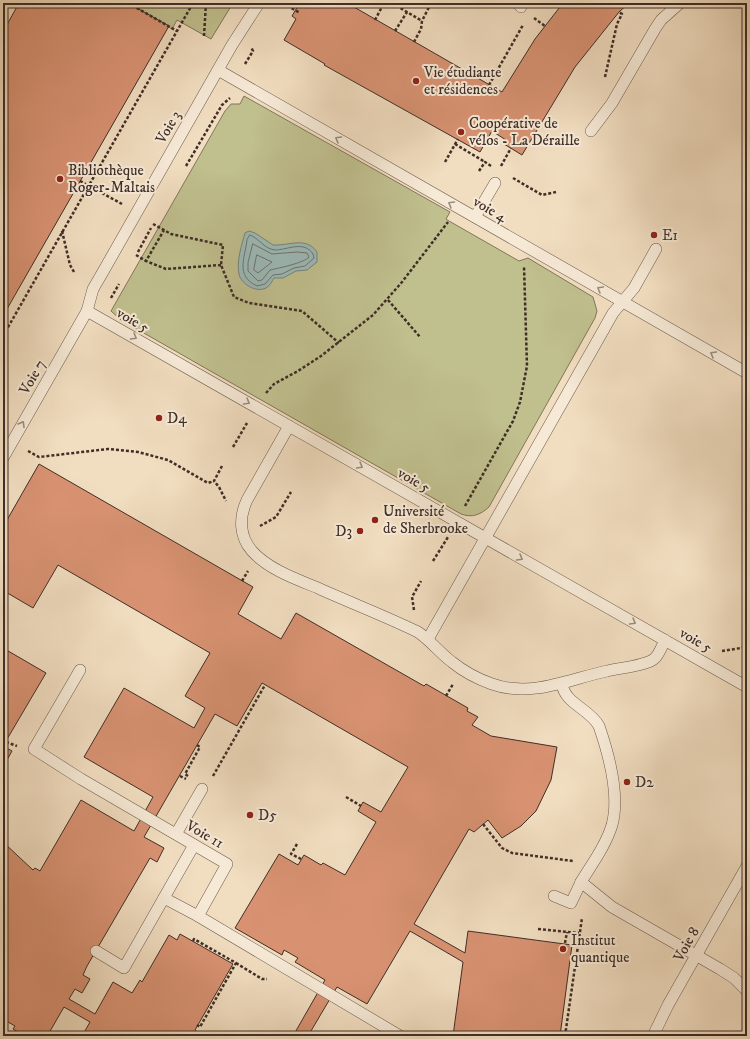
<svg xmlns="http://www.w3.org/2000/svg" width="750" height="1039" font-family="'IM FELL DW Pica',serif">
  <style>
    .green { fill: #c0bf8e; stroke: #80765a }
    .water { fill: #9cbbb9; stroke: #77837f }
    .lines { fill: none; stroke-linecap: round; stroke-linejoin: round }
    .shore { stroke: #6e7470; stroke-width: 1 }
    .building { fill: #d89272; stroke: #3f2e27 }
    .lane-casing { stroke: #6c5a4d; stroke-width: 12 }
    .path { stroke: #3f2e27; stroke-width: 2.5; stroke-dasharray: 3 2; stroke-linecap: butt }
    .lane { stroke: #f6e9d6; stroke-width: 11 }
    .oneway { stroke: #9a8c7e }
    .poi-dot { fill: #8f2418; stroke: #f6e9d6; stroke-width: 1.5 }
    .labels { text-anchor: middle; stroke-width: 4; stroke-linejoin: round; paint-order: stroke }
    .poi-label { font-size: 15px; fill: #3f2e27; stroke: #f6e9d6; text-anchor: start }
    .street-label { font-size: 15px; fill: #3f2e27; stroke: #f6e9d6 }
  </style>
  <rect width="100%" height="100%" fill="#f1ddc0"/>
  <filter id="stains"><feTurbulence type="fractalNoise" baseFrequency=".005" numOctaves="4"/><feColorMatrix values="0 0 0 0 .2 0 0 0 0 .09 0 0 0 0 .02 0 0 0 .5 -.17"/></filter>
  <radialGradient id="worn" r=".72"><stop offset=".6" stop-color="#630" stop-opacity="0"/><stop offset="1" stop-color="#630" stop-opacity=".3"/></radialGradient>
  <!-- green -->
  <g class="green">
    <path d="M127,3H233L211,39L177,20L172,29Z"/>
    <path d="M244,96L450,212L446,219L449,221L519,261L528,258L593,297L597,311L595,318L489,507C480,515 472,518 461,514L121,320L111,311L225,111L231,104H240Z"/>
  </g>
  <!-- water -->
  <path class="water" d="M249,231L255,233L273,245C289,246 306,236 317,252V262L307,270L296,271L283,278H274C272,281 270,286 266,288C256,293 241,284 239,274C236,262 242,244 245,233Z"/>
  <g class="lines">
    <!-- shore -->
    <g class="shore">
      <path d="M250,235C259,238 264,249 275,250C287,250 304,240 313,254L314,258L305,266L294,268L282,274L273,275L265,284L257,286C235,276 245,258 247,240Z"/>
      <path d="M253,244L272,254L297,252L307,253L309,257C304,263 279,268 270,270L262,280L258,281L248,271V263Z"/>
      <path d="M257,255L272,262L258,273L254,270Z"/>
    </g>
  </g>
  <!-- building -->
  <g class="building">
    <path d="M19,3H128L169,26L3,316V32Z"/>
    <path d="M306,3H347L502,92L535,39L563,3H629L619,12L575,67L522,155L504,144L506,140L492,131L480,152L324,65L325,64L284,40L296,19L292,16L299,4L304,7Z"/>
    <path d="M39,464L253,587L238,614L281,639L296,613L424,686L426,684L468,708L467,711L478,717L472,725L491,736L557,747L551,780L536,811L521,826L502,838L488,820L474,832L469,829L414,924L465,953L468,931L572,945L560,1036H453L463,962L410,931L367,1004L337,987L308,1036H293L325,980L295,962L298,958L284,950L282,955L235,928L279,854L298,865L304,855L321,865L323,863L345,875L376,822L358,811L363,802L381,812L408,767L262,683L237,726L215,714L144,837L164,848L157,862L150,858L87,966L83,975L90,979L82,993L75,989L69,999L95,1014L113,982L132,993L140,980L142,982L169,935L177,940L180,934L233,964L195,1030L202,1036H82L90,1022L64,1007L49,1033L50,1036H19L20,1033L13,1029L15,1026L3,1019V842L33,870L35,868L40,871L81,800L134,831L153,797L84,757L124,688L194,728L205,708L185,696L210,653L58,565L33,608L4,591L3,593V527Z"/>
    <path d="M3,648L46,673L3,746L12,751L3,767Z"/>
  </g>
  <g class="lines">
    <!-- lane casing -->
    <g class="lane-casing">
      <g id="lane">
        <path d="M517,3L521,7"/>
        <path d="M218,70L747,373"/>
        <path d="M591,131L612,103L655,29L661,20L680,3"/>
        <path d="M475,217L495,183"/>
        <path d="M87,311L747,687"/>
        <path d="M289,426L247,500C239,517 239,536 252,551C268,569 296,579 318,588C351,603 385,616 418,632C431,641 440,653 452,662C463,671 478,679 492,684C532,698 569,679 607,671C619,668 645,666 654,659C659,655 662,646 665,640"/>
        <path d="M3,458L87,311L93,289L104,270L232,45L259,3"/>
        <path d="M428,639L604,329L613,313L634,288L656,249"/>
        <path d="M80,670L34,749L81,779L227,864L198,916L400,1036"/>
        <path d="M562,684C565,704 590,709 599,726C609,755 620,796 612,825C606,845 592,864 581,882L612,907L720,969L734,978L747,991"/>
        <path d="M176,834L202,789"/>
        <path d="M554,896L571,903L581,882"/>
        <path d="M164,898L198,916"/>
        <path d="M96,951L124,968L194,845"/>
        <path d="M653,1036L668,1005L747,866"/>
      </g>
    </g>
    <!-- path -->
    <g class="path">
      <path d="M128,3L177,31"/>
      <path d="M283,3L300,13"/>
      <path d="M392,3L422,21"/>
      <path d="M534,18L545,26"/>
      <path d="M375,20L384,3"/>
      <path d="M395,31L407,12"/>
      <path d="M204,36L206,3"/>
      <path d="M414,42L421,29L422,21L431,3"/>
      <path d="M245,64L253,51L251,47"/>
      <path d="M605,77L617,24L622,14L619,12"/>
      <path d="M489,85L523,25"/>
      <path d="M455,144L485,162"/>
      <path d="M445,162L458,139"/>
      <path d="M186,166L222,105L230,98"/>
      <path d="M501,166L511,148"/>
      <path d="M479,171L485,162L491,166"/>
      <path d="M513,178L542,195L556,192"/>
      <path d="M80,181L122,204"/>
      <path d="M153,224L164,230"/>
      <path d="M62,231L70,265L74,272"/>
      <path d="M138,252L151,228"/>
      <path d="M136,255L146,261"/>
      <path d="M221,265L166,269L146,261L164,230L171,234L223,245L221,265L234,297L249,303L302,311L339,343"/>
      <path d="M111,298L119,284"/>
      <path d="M388,300L420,337"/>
      <path d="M3,336L193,3"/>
      <path d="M266,393L274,384L298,371L321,356L373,315L402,282L448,222"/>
      <path d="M233,447L247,423"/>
      <path d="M28,451L39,457L108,449L138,452L168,460L208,483L214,481"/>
      <path d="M222,466L214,481L219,487L226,501"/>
      <path d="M465,506L513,421L520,402L527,366L524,266"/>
      <path d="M260,526L276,517L291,492"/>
      <path d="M433,561L448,537"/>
      <path d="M242,581L248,571"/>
      <path d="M414,610L412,597L421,581"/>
      <path d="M722,651L747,647"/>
      <path d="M446,696L453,684"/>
      <path d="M6,742L17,746"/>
      <path d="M180,776L186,779"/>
      <path d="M188,776L185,774L200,747L197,745"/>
      <path d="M213,776L265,685"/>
      <path d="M346,797L361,806"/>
      <path d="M3,818L6,805V787"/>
      <path d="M483,824L502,848L512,853L573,861"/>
      <path d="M297,844L291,854L301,859"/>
      <path d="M538,929L579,933"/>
      <path d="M193,941L194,939L236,963L200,1027L197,1025"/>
      <path d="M565,943L567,932"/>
      <path d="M236,963L262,979H267"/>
      <path d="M565,1036L582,918"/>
    </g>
    <!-- lane -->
    <use href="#lane" class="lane"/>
  </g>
  <!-- one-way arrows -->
  <defs><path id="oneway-chevron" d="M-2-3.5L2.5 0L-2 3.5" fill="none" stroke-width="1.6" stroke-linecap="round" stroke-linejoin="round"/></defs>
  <g class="oneway">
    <use href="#oneway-chevron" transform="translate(338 139) rotate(-150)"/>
    <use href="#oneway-chevron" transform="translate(451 204) rotate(-150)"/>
    <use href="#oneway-chevron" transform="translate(600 289) rotate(-150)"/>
    <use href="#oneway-chevron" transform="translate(134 337) rotate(30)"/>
    <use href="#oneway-chevron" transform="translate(713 354) rotate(-150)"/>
    <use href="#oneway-chevron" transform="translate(247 402) rotate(30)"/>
    <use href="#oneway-chevron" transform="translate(22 424) rotate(-60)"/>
    <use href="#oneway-chevron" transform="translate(360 466) rotate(30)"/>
    <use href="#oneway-chevron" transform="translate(520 558) rotate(30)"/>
    <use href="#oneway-chevron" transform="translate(633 622) rotate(30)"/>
  </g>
  <!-- markers -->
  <g class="poi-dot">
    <circle cx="416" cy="81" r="4"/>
    <circle cx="461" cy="132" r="4"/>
    <circle cx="60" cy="179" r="4"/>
    <circle cx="654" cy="235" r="4"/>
    <circle cx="159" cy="418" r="4"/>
    <circle cx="375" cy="520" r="4"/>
    <circle cx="360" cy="531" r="4"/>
    <circle cx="627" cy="782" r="4"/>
    <circle cx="250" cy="815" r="4"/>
    <circle cx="563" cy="949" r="4"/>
  </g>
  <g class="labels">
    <!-- poi labels -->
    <g class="poi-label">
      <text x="424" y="77">Vie étudiante<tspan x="424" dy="17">et résidences</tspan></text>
      <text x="469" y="128">Coopérative de<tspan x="469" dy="17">vélos - La Déraille</tspan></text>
      <text x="68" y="175">Bibliothèque<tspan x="68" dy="17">Roger-Maltais</tspan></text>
      <text x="662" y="240">E1</text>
      <text x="167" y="423">D4</text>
      <text x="383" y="516">Université<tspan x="383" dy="17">de Sherbrooke</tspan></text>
      <text x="352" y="536" text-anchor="end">D3</text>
      <text x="635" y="787">D2</text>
      <text x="258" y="820">D5</text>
      <text x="571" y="945">Institut<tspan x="571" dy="17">quantique</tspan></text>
    </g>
    <!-- street labels -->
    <g class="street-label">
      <text transform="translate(168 127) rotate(-60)" y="5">Voie 3</text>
      <text transform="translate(490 209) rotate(30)" y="5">voie 4</text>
      <text transform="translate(133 320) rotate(30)" y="5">voie 5</text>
      <text transform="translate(32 377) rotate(-60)" y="5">Voie 7</text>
      <text transform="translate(414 480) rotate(30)" y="5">voie 5</text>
      <text transform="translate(696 640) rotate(30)" y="5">voie 5</text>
      <text transform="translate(205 834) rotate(30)" y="5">Voie 11</text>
      <text transform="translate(686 944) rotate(-61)" y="5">Voie 8</text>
    </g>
  </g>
  <!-- margin -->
  <rect width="750" height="1039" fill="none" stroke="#f1ddc0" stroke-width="16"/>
  <rect x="4" y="4" width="742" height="1031" fill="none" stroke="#3f2e27" stroke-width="2"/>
  <rect x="8" y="8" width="734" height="1023" fill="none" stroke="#3f2e27"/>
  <rect width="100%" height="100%" filter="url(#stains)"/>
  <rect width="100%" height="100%" fill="url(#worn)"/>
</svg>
